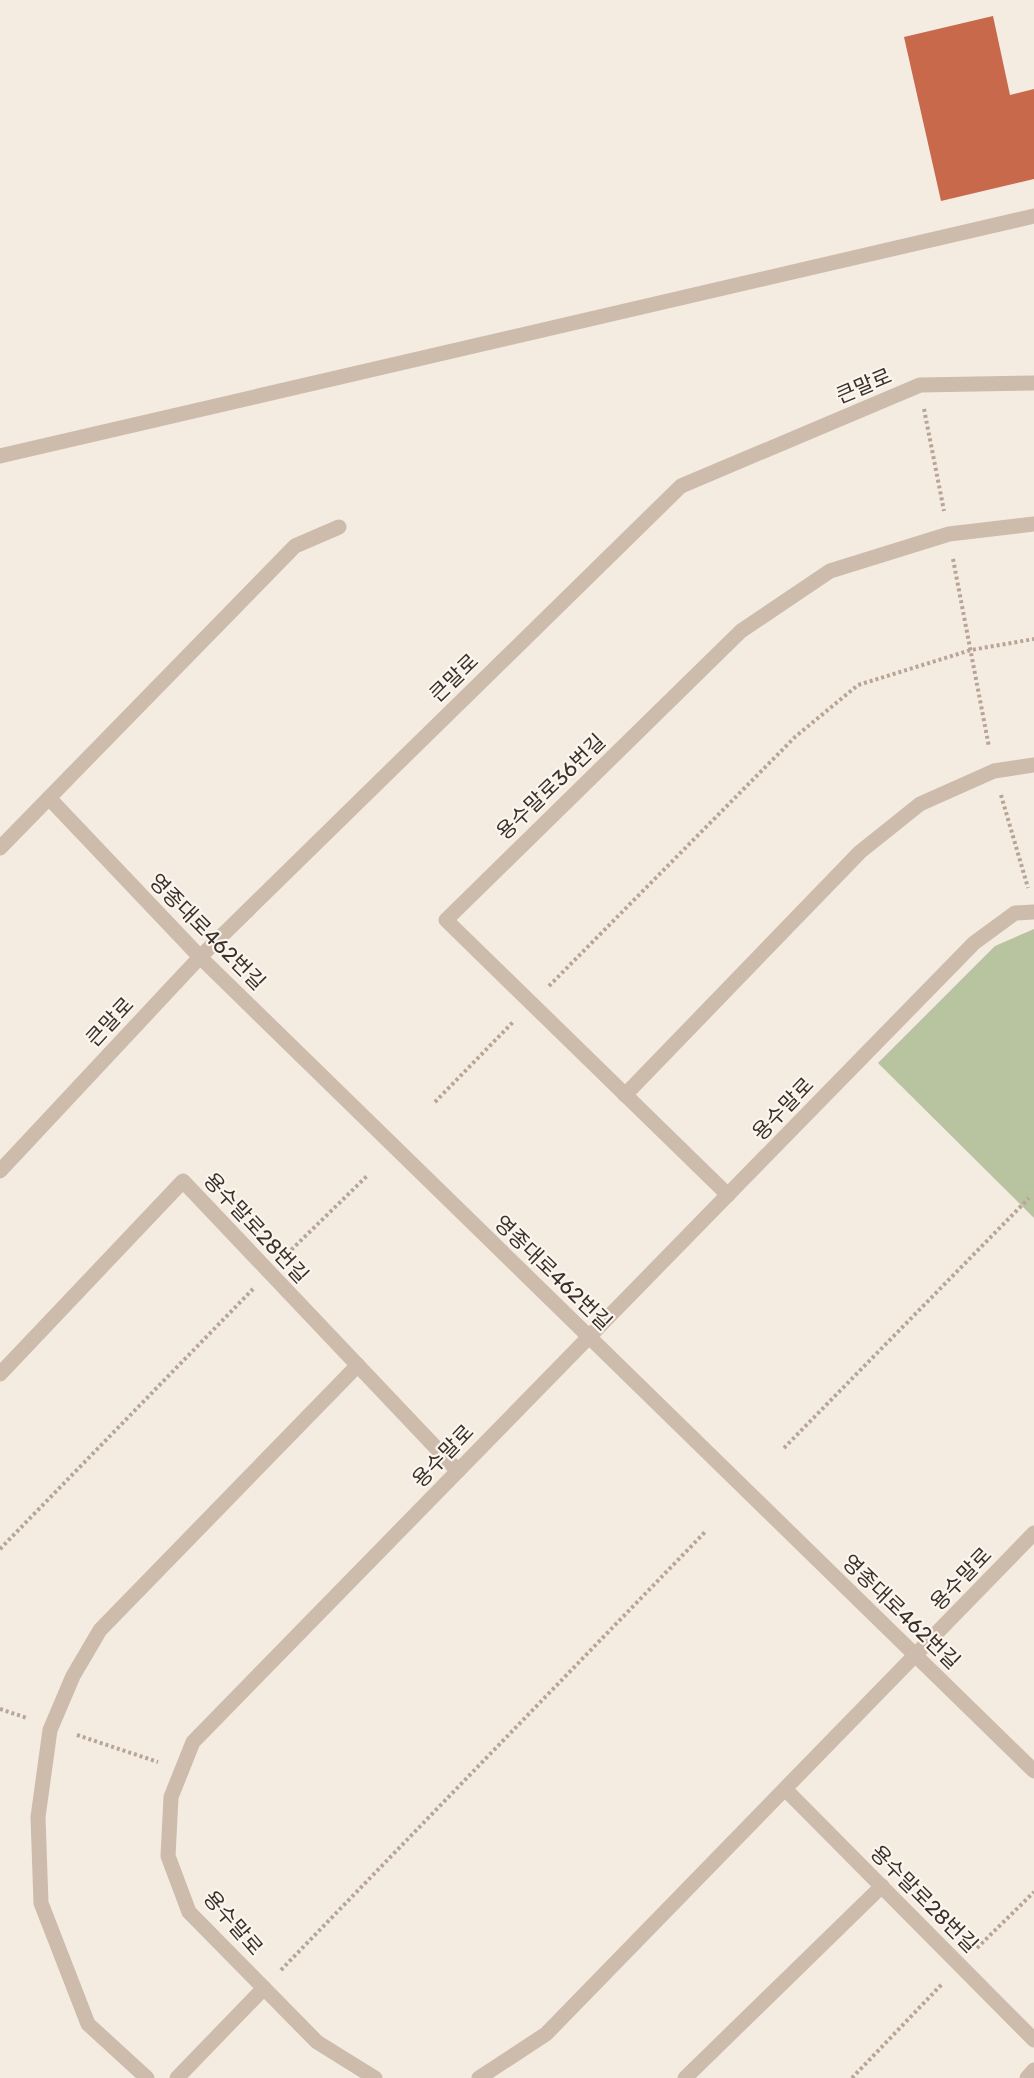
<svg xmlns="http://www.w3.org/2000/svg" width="1034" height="2078" font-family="Rubik,'Noto Sans KR',sans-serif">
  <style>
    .green { fill: #b8c4a0 }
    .building { fill: #c8694b }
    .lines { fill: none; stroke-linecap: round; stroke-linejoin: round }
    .path { stroke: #b9a596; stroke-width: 4; stroke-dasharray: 3 3; stroke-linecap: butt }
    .minor { stroke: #cdbbac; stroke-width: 15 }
    .labels { text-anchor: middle; stroke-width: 4.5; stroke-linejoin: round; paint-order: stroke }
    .street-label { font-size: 21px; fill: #3b302b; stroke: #fbf5ee }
  </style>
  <rect width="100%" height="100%" fill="#f4ebe1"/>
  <!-- green -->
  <path class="green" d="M1034,929V1218L878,1063L995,946Z"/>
  <!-- building -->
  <path class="building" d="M993,16L1010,95L1034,89V179L941,201L904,37Z"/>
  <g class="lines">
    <!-- path -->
    <g class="path">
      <path d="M924,409L944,511"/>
      <path d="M953,559L989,747"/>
      <path d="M1001,795L1028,888"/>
      <path d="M549,986L795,737L858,685L971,650L1034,639"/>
      <path d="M435,1102L514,1021"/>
      <path d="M287,1254L368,1175"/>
      <path d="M784,1448L1029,1198"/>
      <path d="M0,1549L253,1289"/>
      <path d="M0,1709L27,1718"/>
      <path d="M77,1735L158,1762"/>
      <path d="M977,1948L1034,1892"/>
      <path d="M281,1970L706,1531"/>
      <path d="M852,2078L943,1983"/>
    </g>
    <!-- minor -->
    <g class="minor">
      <path d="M0,456L1034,216"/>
      <path d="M49,798L200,957L1034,1771"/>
      <path d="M0,848L295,546L339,527"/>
      <path d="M625,1095L860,852L920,804L994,771L1034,765"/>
      <path d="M0,1171L200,957L681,486L920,385L1034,383"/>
      <path d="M728,1195L446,920L741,631L830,571L949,534L1034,524"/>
      <path d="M0,1374L183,1181L458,1471"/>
      <path d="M785,1789L1034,2040"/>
      <path d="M147,2078L88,2024L41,1903L38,1817L50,1730L73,1676L100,1630L358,1365"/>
      <path d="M177,2078L264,1988"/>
      <path d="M375,2078L317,2042L189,1912L168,1856L171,1797L193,1742L974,943L1015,913L1034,912"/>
      <path d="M479,2078L546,2034L1034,1533"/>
      <path d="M685,2078L882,1886"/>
      <path d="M1027,2078L1034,2070"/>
    </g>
  </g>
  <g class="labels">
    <!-- street labels -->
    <g class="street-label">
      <text transform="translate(864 386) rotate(-23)" y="7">큰말로</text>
      <text transform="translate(454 678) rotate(-44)" y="7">큰말로</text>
      <text transform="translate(551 787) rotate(-44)" y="7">용수말로36번길</text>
      <text transform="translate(207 932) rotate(45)" y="7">영종대로462번길</text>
      <text transform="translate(110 1022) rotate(-47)" y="7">큰말로</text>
      <text transform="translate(783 1109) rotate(-46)" y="7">용수말로</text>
      <text transform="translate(256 1228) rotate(47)" y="7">용수말로28번길</text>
      <text transform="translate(553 1273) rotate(44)" y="7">영종대로462번길</text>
      <text transform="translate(443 1456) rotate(-46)" y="7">용수말로</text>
      <text transform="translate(961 1579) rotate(-46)" y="7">용수말로</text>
      <text transform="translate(901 1612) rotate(44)" y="7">영종대로462번길</text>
      <text transform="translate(924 1899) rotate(45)" y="7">용수말로28번길</text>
      <text transform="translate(233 1923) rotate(49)" y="7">용수말로</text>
    </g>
  </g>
</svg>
